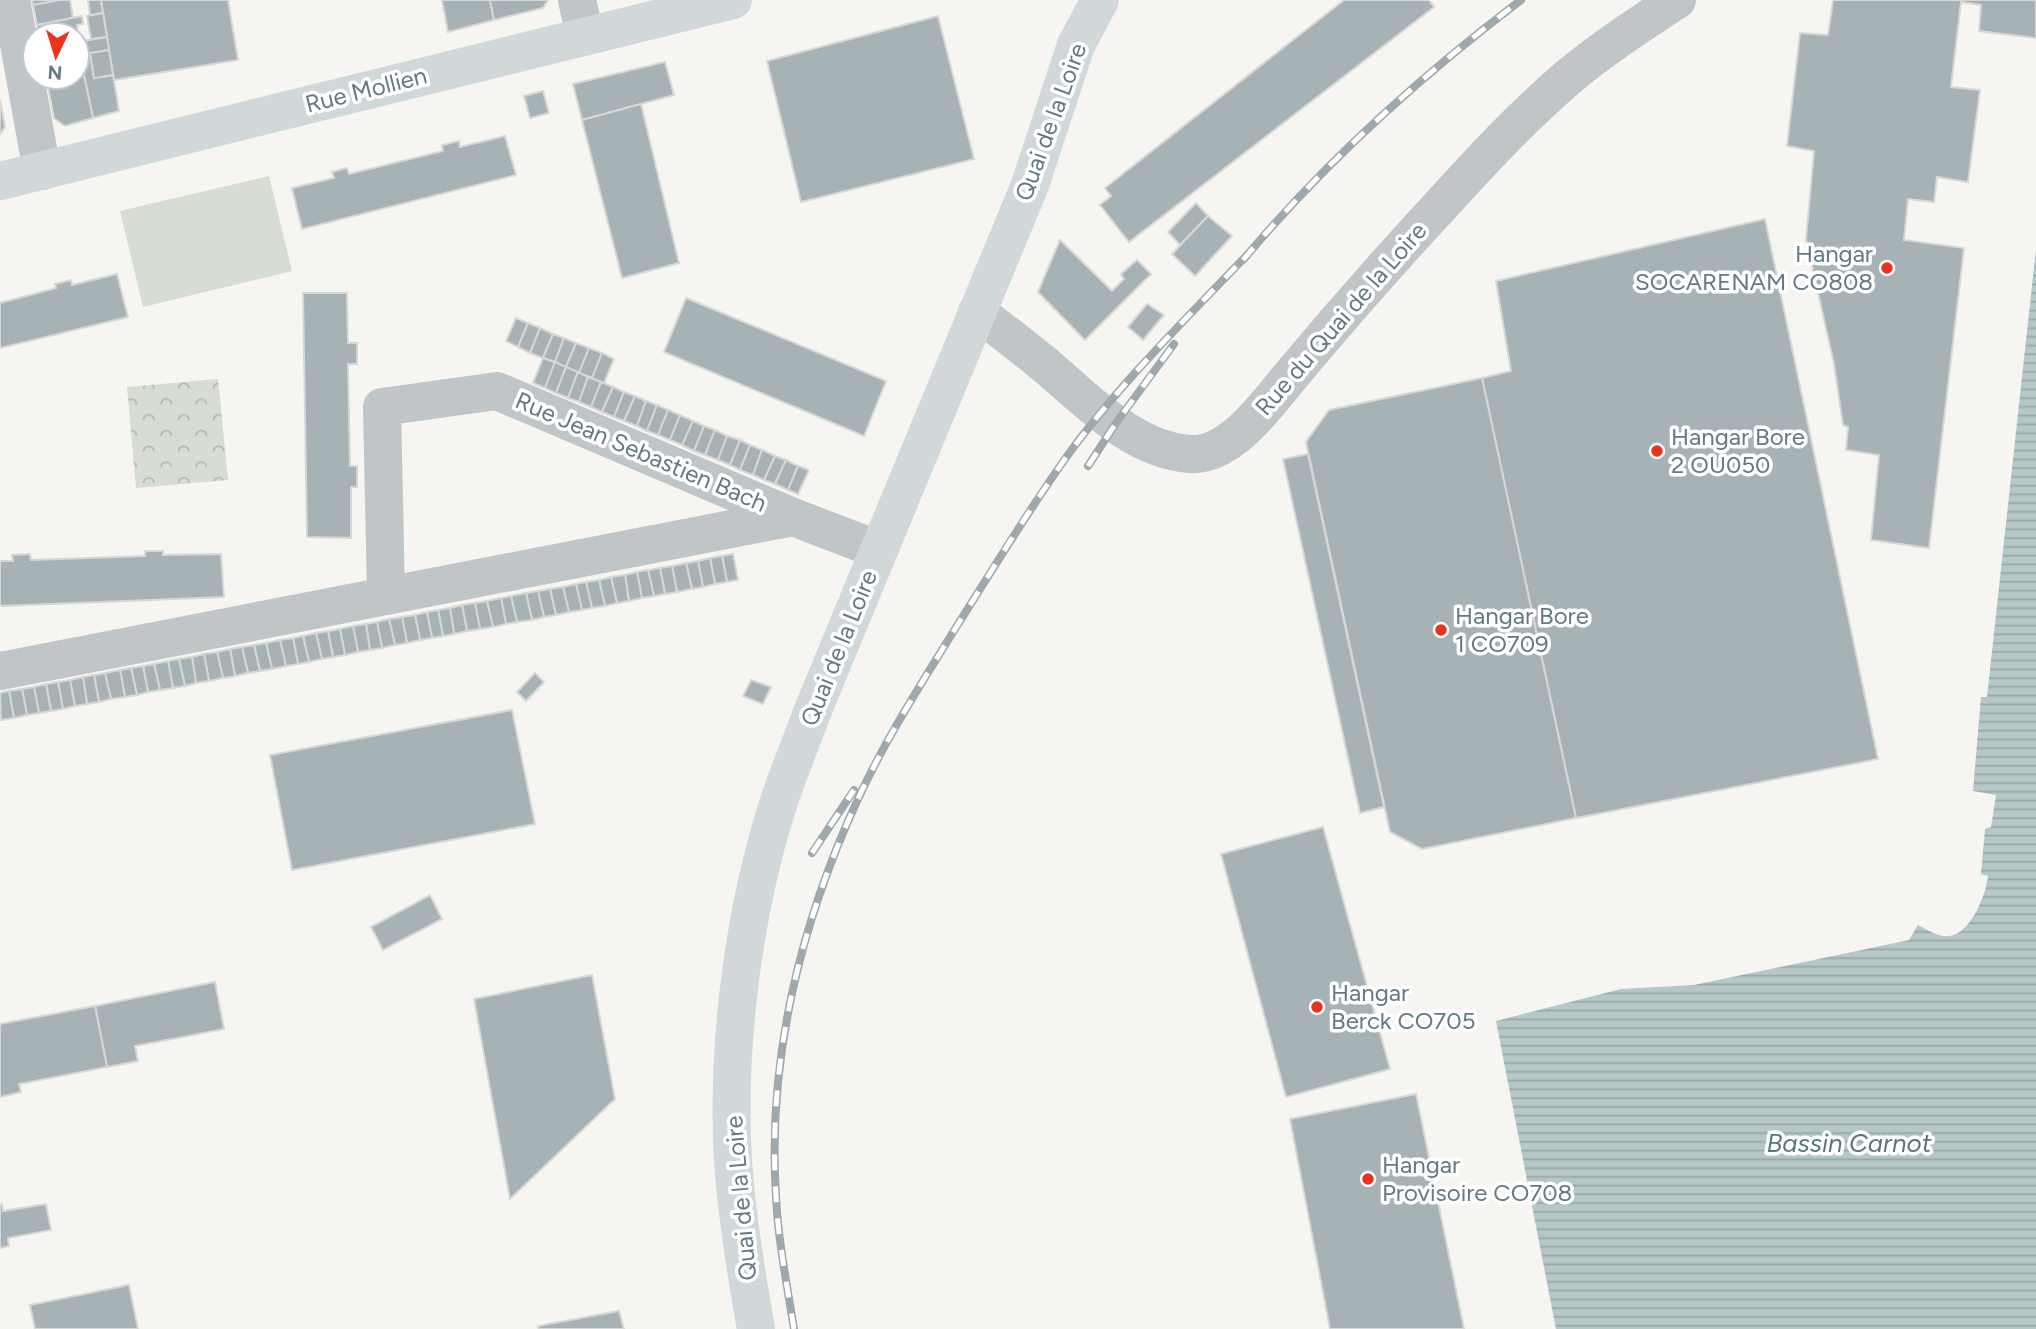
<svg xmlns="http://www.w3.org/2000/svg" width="2036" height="1329" font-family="Figtree,sans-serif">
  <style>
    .forest { fill: url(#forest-crowns) }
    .pitch { fill: #d8ddd3 }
    .water { fill: url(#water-rules) }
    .building { fill: #a7b2b6; stroke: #d7d7d5; stroke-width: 2 }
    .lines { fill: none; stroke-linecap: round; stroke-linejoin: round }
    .street { stroke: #c0c6c8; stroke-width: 38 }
    .secondary { stroke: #d1d8da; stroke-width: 38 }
    .rail-casing { stroke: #9fa8ac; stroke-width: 8 }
    .rail { stroke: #fff; stroke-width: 5; stroke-dasharray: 16; stroke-linecap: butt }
    .poi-dot { fill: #ea331e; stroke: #fff; stroke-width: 2.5 }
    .labels { text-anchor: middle; stroke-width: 7; stroke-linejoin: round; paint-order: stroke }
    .street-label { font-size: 24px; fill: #637a84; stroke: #fff }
    .poi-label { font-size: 24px; fill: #637a84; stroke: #fff; text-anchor: start }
    .water-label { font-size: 26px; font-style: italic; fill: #5a767a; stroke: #fff }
  </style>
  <defs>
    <pattern id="forest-crowns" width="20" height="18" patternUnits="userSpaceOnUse" patternTransform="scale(1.75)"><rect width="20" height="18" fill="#d8ddd3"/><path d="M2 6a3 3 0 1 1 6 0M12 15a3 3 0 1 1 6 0" fill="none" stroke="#b3b8b1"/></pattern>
    <pattern id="water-rules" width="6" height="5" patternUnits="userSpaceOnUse" patternTransform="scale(1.75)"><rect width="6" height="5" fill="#b6c7c8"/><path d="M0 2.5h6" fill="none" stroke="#98a7a8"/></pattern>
  </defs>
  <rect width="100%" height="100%" fill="#f6f5f2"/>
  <!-- forest -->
  <path class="forest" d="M218,379L228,480L136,488L127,387Z"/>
  <!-- pitch -->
  <path class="pitch" d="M269,176L292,271L143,307L120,211Z"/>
  <!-- water -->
  <path class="water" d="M2036,249V1329H1556L1496,1021L1621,989L1694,985L1909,940L1918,925C1928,930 1939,938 1950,936C1972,932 1986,894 1988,876L1981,874L1985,829L1991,827L1996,795L1973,791L1981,697H1987Z"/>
  <!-- building -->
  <g class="building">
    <path d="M32,0H60L33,5Z"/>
    <path d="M60,0H70L73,18L37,25L33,5Z"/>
    <path d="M88,0H101L103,13L90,15Z"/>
    <path d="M101,0H228L238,60L114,80Z"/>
    <path d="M442,0H490L494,20L448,32Z"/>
    <path d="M490,0H548L543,8L494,20Z"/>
    <path d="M1344,0H1429L1434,7L1129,242L1100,205L1111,196L1105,188Z"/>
    <path d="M1833,0H2036V38L1979,31L1981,5L1961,2L1951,87L1980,90L1968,182L1937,177L1934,202L1908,199L1904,240L1964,248L1929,548L1871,540L1879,455L1846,450L1848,427L1843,425L1834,364L1806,239L1814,151L1787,146L1800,33L1828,35Z"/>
    <path d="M103,13L107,37L91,39L87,16Z"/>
    <path d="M82,16L83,24L77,25L79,42H77V35H38L37,25Z"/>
    <path d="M938,16L974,159L801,202L767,61Z"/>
    <path d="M107,37L109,50L90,53L94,78L113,75L119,111L93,118L77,42Z"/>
    <path d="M109,50L113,75L94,78L90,53Z"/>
    <path d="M77,54H79L82,66L77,67Z"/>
    <path d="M665,62L674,95L582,120L573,84Z"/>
    <path d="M82,66L93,118L65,126L54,118L46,77H77V67Z"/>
    <path d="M543,91L549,113L530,118L524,96Z"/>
    <path d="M0,100L5,127L0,134Z"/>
    <path d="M641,104L679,263L622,278L582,120Z"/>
    <path d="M505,136L516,175L302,229L292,188L334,178L332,172L347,168L349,174L443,151L442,145L459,141L460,147Z"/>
    <path d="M1196,203L1208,216L1180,245L1168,232Z"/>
    <path d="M1208,216L1232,236L1195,276L1172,254Z"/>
    <path d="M1765,219L1878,759L1576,818L1482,378L1511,371L1496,281Z"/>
    <path d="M1060,240L1112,291L1124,279L1121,274L1137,260L1151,274L1085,340L1038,292Z"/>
    <path d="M117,274L128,317L0,348V303L56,288L55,284L71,280L72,285Z"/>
    <path d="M303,293H347L348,343H357V364H348L350,466H357V487H351V538L307,537Z"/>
    <path d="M686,298L886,381L864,436L664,352Z"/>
    <path d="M1147,304L1164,315L1143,340L1128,327Z"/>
    <path d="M516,318L528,323L518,347L506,341Z"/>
    <path d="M528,323L540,328L530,353L518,347Z"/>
    <path d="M540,328L553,334L543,358L530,353Z"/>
    <path d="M553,334L564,338L555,362L543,358Z"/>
    <path d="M564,338L576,343L566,367L555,362Z"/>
    <path d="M576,343L589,348L579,373L566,367Z"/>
    <path d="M589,348L602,353L592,378L579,373Z"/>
    <path d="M602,353L614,359L604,383L592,378Z"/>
    <path d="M543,358L555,362L545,388L533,383Z"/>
    <path d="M555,362L566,367L556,393L545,388Z"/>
    <path d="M566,367L578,372L568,398L556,393Z"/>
    <path d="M578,372L588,377L579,402L568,398Z"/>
    <path d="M588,377L601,382L591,407L579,402Z"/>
    <path d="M1482,378L1576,818L1422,849L1390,832L1306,442L1329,410Z"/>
    <path d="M601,382L613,387L602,412L591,407Z"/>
    <path d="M613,387L624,392L614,417L602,412Z"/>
    <path d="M624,392L635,396L624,421L614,417Z"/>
    <path d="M635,396L646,401L637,426L624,421Z"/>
    <path d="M646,401L657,405L647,431L637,426Z"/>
    <path d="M657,405L668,410L658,435L647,431Z"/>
    <path d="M668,410L680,415L670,440L658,435Z"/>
    <path d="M680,415L693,421L682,445L670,440Z"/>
    <path d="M693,421L704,426L694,451L682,445Z"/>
    <path d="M704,426L715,430L705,455L694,451Z"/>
    <path d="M715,430L727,436L718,460L705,455Z"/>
    <path d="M727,436L740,440L730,465L718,460Z"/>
    <path d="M740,440L750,445L740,470L730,465Z"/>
    <path d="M750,445L762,450L753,475L740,470Z"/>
    <path d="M762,450L775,456L764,480L753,475Z"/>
    <path d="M1308,454L1384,807L1360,813L1283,459Z"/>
    <path d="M775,456L786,460L775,484L764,480Z"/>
    <path d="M786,460L798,466L788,490L775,484Z"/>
    <path d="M798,466L809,470L798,494L788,490Z"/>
    <path d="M145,551H163V555L221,554L224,597L0,606V561H13L12,555L30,554L31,560L145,556Z"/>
    <path d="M733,554L738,580L727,582L722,556Z"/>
    <path d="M722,556L727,582L715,584L710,558Z"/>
    <path d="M710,558L715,584L703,587L698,561Z"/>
    <path d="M698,561L703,587L692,589L686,563Z"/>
    <path d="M686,563L692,589L677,592L672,566Z"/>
    <path d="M672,566L677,592L665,594L660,568Z"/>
    <path d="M660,568L665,594L654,596L648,570Z"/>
    <path d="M648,570L654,596L642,598L637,572Z"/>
    <path d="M637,572L642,598L629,601L625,575Z"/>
    <path d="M625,575L629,601L617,603L611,577Z"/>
    <path d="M611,577L617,603L605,606L599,580Z"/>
    <path d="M599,580L605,606L592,608L586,582Z"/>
    <path d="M586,582L592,608L582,610L576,584Z"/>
    <path d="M576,584L582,610L569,612L563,587Z"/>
    <path d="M563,587L569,612L556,615L550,589Z"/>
    <path d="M550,589L556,615L544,617L538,591Z"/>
    <path d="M538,591L544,617L532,620L526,593Z"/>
    <path d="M526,593L532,620L517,622L511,596Z"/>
    <path d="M511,596L517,622L506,624L501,598Z"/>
    <path d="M501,598L506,624L493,627L487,601Z"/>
    <path d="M487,601L493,627L480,629L475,603Z"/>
    <path d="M475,603L480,629L467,631L462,605Z"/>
    <path d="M462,605L467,631L454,634L450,608Z"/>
    <path d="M450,608L454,634L443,636L438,610Z"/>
    <path d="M438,610L443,636L432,638L427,612Z"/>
    <path d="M427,612L432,638L420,640L415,615Z"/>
    <path d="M415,615L420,640L407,643L402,617Z"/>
    <path d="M402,617L407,643L395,645L389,619Z"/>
    <path d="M389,619L395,645L382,648L377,622Z"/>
    <path d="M377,622L382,648L370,650L366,624Z"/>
    <path d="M366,624L370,650L358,652L353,626Z"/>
    <path d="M353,626L358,652L345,655L340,629Z"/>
    <path d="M340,629L345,655L333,657L328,631Z"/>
    <path d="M328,631L333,657L322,659L316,633Z"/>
    <path d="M316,633L322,659L309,662L303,636Z"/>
    <path d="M303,636L309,662L298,664L293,638Z"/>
    <path d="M293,638L298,664L286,666L280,640Z"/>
    <path d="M280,640L286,666L272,669L266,643Z"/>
    <path d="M266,643L272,669L260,671L254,645Z"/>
    <path d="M254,645L260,671L248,673L242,647Z"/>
    <path d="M242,647L248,673L235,676L230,649Z"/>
    <path d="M230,649L235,676L223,678L217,652Z"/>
    <path d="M217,652L223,678L209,681L204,654Z"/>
    <path d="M204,654L209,681L196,683L192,657Z"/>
    <path d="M192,657L196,683L185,686L179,659Z"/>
    <path d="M179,659L185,686L173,688L168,661Z"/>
    <path d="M168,661L173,688L160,690L154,664Z"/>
    <path d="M154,664L160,690L148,692L143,666Z"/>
    <path d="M143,666L148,692L137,695L131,668Z"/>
    <path d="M131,668L137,695L125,697L120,670Z"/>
    <path d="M120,670L125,697L111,699L105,673Z"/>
    <path d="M105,673L111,699L99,702L94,675Z"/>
    <path d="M535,673L544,682L526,701L517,692Z"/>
    <path d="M94,675L99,702L87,704L83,677Z"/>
    <path d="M83,677L87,704L75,706L70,680Z"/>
    <path d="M70,680L75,706L63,709L58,682Z"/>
    <path d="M751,680L771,687L763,704L743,696Z"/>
    <path d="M58,682L63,709L51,711L46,684Z"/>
    <path d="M46,684L51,711L39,713L34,687Z"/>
    <path d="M34,687L39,713L27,715L22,689Z"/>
    <path d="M22,689L27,715L14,718L9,691Z"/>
    <path d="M9,691L14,718L1,720L0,693Z"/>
    <path d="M512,710L535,824L292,870L270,755Z"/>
    <path d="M1323,827L1390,1069L1286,1097L1221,854Z"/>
    <path d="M430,895L442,919L383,950L371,927Z"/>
    <path d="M592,975L615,1099L510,1199L474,999Z"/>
    <path d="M215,982L224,1029L135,1046L138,1061L107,1067L95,1006Z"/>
    <path d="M95,1006L107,1067L19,1084L21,1092L0,1097V1024Z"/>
    <path d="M1416,1094L1464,1329H1330L1290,1119Z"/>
    <path d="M2,1204L3,1211L46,1204L51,1230L8,1238L9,1246L0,1248V1205Z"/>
    <path d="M129,1285L138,1329H35L30,1305Z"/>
    <path d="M619,1311L624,1329H539L538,1326Z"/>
  </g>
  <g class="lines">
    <!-- street -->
    <g class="street">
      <path d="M11,0L42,171"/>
      <path d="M577,0L585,36"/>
      <path d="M977,312C1000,329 1022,346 1044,364C1087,400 1132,450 1190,454C1229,457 1266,406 1288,379C1338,319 1389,261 1442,204C1481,161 1521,118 1565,80C1600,50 1639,25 1677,0"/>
      <path d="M386,595L382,407L497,391L793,517L879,550"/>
      <path d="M0,671L793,517"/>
    </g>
    <!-- secondary -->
    <g class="secondary">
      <path d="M0,181L733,0"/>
      <path d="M756,1329C746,1273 737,1217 733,1161C726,1041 745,897 785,784C794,759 804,735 813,710L1030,185L1076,45L1100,0"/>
    </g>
    <!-- rail casing -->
    <g class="rail-casing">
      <g id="rail">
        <path d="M1243,260C1324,163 1421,76 1521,0"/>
        <path d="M1088,466L1116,423L1174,344"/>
        <path d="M812,853L854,790"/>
        <path d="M794,1329C787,1285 778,1240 776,1196C767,1059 801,922 858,799C885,740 921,684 955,629C991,572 1026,514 1065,459C1118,385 1185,320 1248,254"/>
      </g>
    </g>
    <!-- rail -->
    <use href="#rail" class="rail"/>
  </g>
  <!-- markers -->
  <g class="poi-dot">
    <circle cx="1887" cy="268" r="7"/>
    <circle cx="1657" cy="451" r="7"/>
    <circle cx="1441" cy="630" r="7"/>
    <circle cx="1317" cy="1007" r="7"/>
    <circle cx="1368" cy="1179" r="7"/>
  </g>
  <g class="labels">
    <!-- street labels -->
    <g class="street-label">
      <text transform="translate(366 90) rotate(-14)" y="8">Rue Mollien</text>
      <text transform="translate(1051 122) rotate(-70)" y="8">Quai de la Loire</text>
      <text transform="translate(1341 319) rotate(-49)" y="8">Rue du Quai de la Loire</text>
      <text transform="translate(641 452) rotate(23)" y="8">Rue Jean Sebastien Bach</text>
      <text transform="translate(839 648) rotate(-68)" y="8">Quai de la Loire</text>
      <text transform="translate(741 1198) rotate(-95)" y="8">Quai de la Loire</text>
    </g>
    <!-- poi labels -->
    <g class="poi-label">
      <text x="1873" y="262" text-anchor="end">Hangar<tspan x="1873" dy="28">SOCARENAM CO808</tspan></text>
      <text x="1671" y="445">Hangar Bore<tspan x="1671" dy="28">2 OU050</tspan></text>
      <text x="1455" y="624">Hangar Bore<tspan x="1455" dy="28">1 CO709</tspan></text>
      <text x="1331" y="1001">Hangar<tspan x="1331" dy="28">Berck CO705</tspan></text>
      <text x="1382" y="1173">Hangar<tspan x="1382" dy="28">Provisoire CO708</tspan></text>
    </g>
    <!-- water labels -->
    <g class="water-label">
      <text x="1849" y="1152">Bassin Carnot</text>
    </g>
  </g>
  <!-- north arrow -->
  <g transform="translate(56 56) rotate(184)"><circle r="33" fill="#ffffff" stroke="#c1cace" stroke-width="2"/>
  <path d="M0-5L12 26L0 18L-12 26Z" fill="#ea331e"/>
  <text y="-10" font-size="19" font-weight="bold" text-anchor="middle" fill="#637a84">N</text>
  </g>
</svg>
